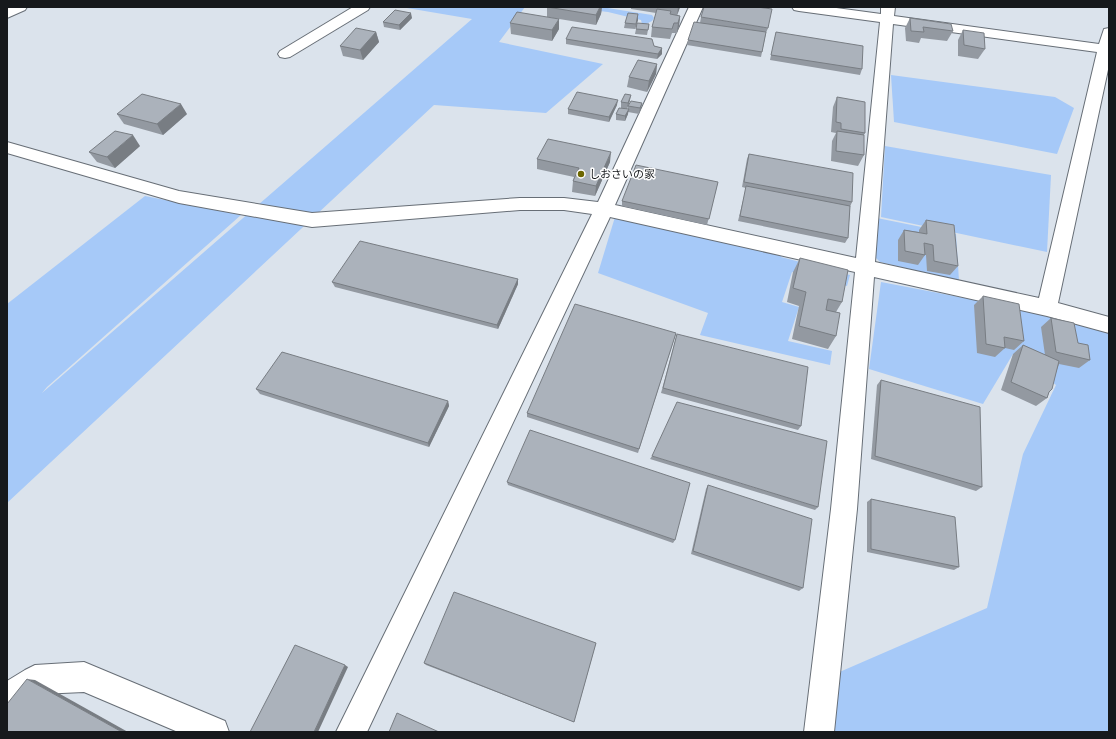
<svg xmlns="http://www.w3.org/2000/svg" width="1116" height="739" font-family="'Space Grotesk','Noto Sans JP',sans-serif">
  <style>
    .green { fill: #a6c9f8 }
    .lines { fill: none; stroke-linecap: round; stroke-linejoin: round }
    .minor-casing { stroke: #676e76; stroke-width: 2 }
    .minor { fill: #fff; fill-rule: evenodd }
    .wall { fill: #9399a1 }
    .shaded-wall { fill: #787d83 }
    .building { fill: #abb2bb; stroke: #787d83 }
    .poi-dot { fill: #6d6700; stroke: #fff; stroke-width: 1.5 }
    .labels { text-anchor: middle; stroke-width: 3; stroke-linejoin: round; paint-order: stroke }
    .far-poi-label { font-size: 11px; fill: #16191c; stroke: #fff; text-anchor: start }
  </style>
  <rect width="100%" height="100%" fill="#dbe3ec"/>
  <!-- green -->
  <g class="green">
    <path d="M401,7H525L499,42L603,64L546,113L434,105L7,503V304L145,196L241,215L47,387L42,393L472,19Z"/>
    <path d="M566,7H601L652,15L654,18L652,21L644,25L642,24L641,20L608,12Z"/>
    <path d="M891,75L1055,97L1074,108L1057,154L894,122Z"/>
    <path d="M885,146L1051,175L1047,252L881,217Z"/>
    <path d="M615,217L782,255L781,257L850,275L847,286L792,272L782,302L799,307L788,341L832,351L830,365L700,335L708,313L598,273Z"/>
    <path d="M877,218L956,234L959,281L880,262L875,257Z"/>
    <path d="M881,282L1037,312L1109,331V732H817L828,677L987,608L1023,454L1056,385L1013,354L983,404L869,369Z"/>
  </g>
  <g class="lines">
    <!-- minor casing -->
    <g class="minor-casing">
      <g id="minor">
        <path d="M10,7H27L25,10L7,18V9Z"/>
        <path d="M353,7H370L368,10L290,57L285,58L280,57L278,54L280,51Z"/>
        <path d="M689,7H703L615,205L856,258L880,22L799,11L794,10L792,7H829L881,14V7H895L894,16L1099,44L1104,29L1109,28V65L1058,303L1109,317V333L1047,316L874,277L857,509L834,732H804L831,509L855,272L610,217L367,732H336L592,214L564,210H520L312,227L179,203L7,153V142L179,191L312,213L520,198H564L598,202ZM893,24L1097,52L1039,298L875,262Z"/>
        <path d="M84,662L225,721L229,732H178L84,692L40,694L18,710L7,714V681L25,670L35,665Z"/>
      </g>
    </g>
    <!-- minor -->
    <use href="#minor" class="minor"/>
  </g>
  <!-- wall -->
  <g class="wall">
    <path d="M547,7H602L601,14L596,25L547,17Z"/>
    <path d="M631,7H680L677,15L680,16L679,26L677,33H672L670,39L651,37L652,27L656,13L631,9Z"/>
    <path d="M638,14V20L635,29L624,28L625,23Z"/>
    <path d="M701,17L768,28L766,33L761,57L687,45L688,40L700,23Z"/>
    <path d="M412,18L400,30L384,27L383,22Z"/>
    <path d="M910,18L953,31L947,41L921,38L919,43L906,41L905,28Z"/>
    <path d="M510,23L559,29L552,41L511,34Z"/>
    <path d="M649,24L647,35L635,34L636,29Z"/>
    <path d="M963,30L985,49L978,59L958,56V40Z"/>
    <path d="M376,32L379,42L363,60L343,56L340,46Z"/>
    <path d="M776,32L862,69L860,75L770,60Z"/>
    <path d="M566,39L654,46L662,48V54L657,59L566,44Z"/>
    <path d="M657,64L656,74L647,92L627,87L629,77Z"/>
    <path d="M837,97L865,133L864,135V155L858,166L831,161L832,141L836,133L831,132L833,107Z"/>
    <path d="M630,100L627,109L621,108V102Z"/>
    <path d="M642,103L641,108L639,114L628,112V114L625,121L616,120V114L628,109V106Z"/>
    <path d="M617,105L609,122L568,114V109Z"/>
    <path d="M117,114H187L163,135L124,124Z"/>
    <path d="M140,146L115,168L97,162L89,152Z"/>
    <path d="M749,154L852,202L850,207L848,238L845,243L738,221L746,188L742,187L747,159Z"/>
    <path d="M537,159L610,162L595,196L572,192L573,181L574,177L537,169Z"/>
    <path d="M718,182L707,225L622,206V201Z"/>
    <path d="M926,220L958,266L950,275L927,271L926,255H925L918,265L898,261V240L904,230L919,232V230Z"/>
    <path d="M800,258L842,302L836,312V336L828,349L792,339L799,306L787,302L793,272Z"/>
    <path d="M518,279V284L498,329L335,287L332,282Z"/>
    <path d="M983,296L1024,341L1014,350L1005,348L995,357L977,353L974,305Z"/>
    <path d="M1051,318L1078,343L1090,360L1079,368L1059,364L1047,398L1036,406L1001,390L1013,354L1023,345L1045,355L1041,327Z"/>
    <path d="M676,333L638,453L527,417V413Z"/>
    <path d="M677,334L801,426L798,430L661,393Z"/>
    <path d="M881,380L982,487L976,491L871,459L877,385Z"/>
    <path d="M256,389L448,401L449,406L429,447L260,394Z"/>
    <path d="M652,456L818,507L815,510L650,459Z"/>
    <path d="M507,482L675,540L673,543L508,485Z"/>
    <path d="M708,485L803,588L799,591L691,554L706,489Z"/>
    <path d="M871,499L959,567L954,570L867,552V502Z"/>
    <path d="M596,643L574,722L426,665L424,663Z"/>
  </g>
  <!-- shaded-wall -->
  <g class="shaded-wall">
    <path d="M600,7H602L601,14L596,25V15Z"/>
    <path d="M678,7H680L677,16Z"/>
    <path d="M411,13L412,18L400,30L399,25Z"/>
    <path d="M638,14V20L635,29Z"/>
    <path d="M680,16L679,26L677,33L678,23Z"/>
    <path d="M559,19V29L552,41V30Z"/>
    <path d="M376,32L379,42L363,60L360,50Z"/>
    <path d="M662,48V54L657,59L658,54Z"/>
    <path d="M657,64L656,74L647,92L649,81Z"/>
    <path d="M631,95L630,100L627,109L628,103Z"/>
    <path d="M618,100L617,105L609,122V117Z"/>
    <path d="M642,103L641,108L639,114L640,108Z"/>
    <path d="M181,104L187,114L163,135L157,124Z"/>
    <path d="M629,109L628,114L625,121V116Z"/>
    <path d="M133,135L140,146L115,168L107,157Z"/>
    <path d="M611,152L610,162L595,196L596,186Z"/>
    <path d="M518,279V284L498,329L497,325Z"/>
    <path d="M448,401L449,406L429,447L428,443Z"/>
    <path d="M345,665L348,667L318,732H314Z"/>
    <path d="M27,679L35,680L128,732H122Z"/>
  </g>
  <!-- building -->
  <g class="building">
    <path d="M547,7H600L596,15Z"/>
    <path d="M704,7H757L772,9L768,28L701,17Z"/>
    <path d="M657,9L671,11L670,14L680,16L678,23H674L672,29L652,27Z"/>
    <path d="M395,10L411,13L399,25L383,22Z"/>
    <path d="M517,12L559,19L552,30L510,23Z"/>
    <path d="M628,13L638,14L636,24L625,23Z"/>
    <path d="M910,18L951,24L953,31L923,27L924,32L911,31Z"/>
    <path d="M694,22L766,32L762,52L688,40Z"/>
    <path d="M637,23L649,24L648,30L636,29Z"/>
    <path d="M572,27L652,39L654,46L662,48L658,54L566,39Z"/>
    <path d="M356,28L376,32L360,50L340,46Z"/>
    <path d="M963,30L984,33L985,49L964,45Z"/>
    <path d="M776,32L863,46L862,69L771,55Z"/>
    <path d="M638,60L657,64L649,81L629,77Z"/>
    <path d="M577,92L618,100L609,117L568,109Z"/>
    <path d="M142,94L181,104L157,124L117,114Z"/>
    <path d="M625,94L631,95L628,103L621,102Z"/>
    <path d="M837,97L865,102V133L841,129V123L836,122Z"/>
    <path d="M631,101L642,103L640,108L628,106Z"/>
    <path d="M619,108L629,109L625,116L616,114Z"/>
    <path d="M115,131L133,135L107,157L89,152Z"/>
    <path d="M837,131L864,135V155L836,151Z"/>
    <path d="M548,139L611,152L596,186L573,181L579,168L537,159Z"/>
    <path d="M749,154L853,173L852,202L744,182Z"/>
    <path d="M636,165L718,182L709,219L622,201Z"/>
    <path d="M746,186L850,206L848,238L740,216Z"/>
    <path d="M926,220L954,225L958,266L934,261L933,245L924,243L925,255L905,251L904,230L927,234Z"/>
    <path d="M360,241L518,279L497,325L332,282Z"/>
    <path d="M800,258L848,270L842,302L828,299L826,310L840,313L836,336L799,326L806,292L793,288Z"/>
    <path d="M983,296L1019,304L1024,341L1004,337L1005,348L986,344Z"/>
    <path d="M575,304L676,333L639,449L527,413Z"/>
    <path d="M1051,318L1074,323L1078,343L1088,345L1090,360L1056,352Z"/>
    <path d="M677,334L808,367L801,426L663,388Z"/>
    <path d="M1023,345L1059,361L1052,389L1049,392L1047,398L1011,382Z"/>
    <path d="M282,352L448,401L428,443L256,389Z"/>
    <path d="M881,380L980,407L982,487L875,456Z"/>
    <path d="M677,402L827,441L818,507L652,456Z"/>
    <path d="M530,430L690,483L675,540L507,482Z"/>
    <path d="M708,485L812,519L803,588L693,551Z"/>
    <path d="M871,499L955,517L959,567L871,549Z"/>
    <path d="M454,592L596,643L574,722L424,663Z"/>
    <path d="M295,645L345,665L314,732H250Z"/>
    <path d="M27,679L122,732H7V704Z"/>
    <path d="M397,713L439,732H389Z"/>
  </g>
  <!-- markers -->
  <circle class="poi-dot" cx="581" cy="174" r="4"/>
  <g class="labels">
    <!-- far-poi labels -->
    <g class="far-poi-label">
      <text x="589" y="178">しおさいの家</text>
    </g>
  </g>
  <!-- border -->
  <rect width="1116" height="739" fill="none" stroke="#16191c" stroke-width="16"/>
</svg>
